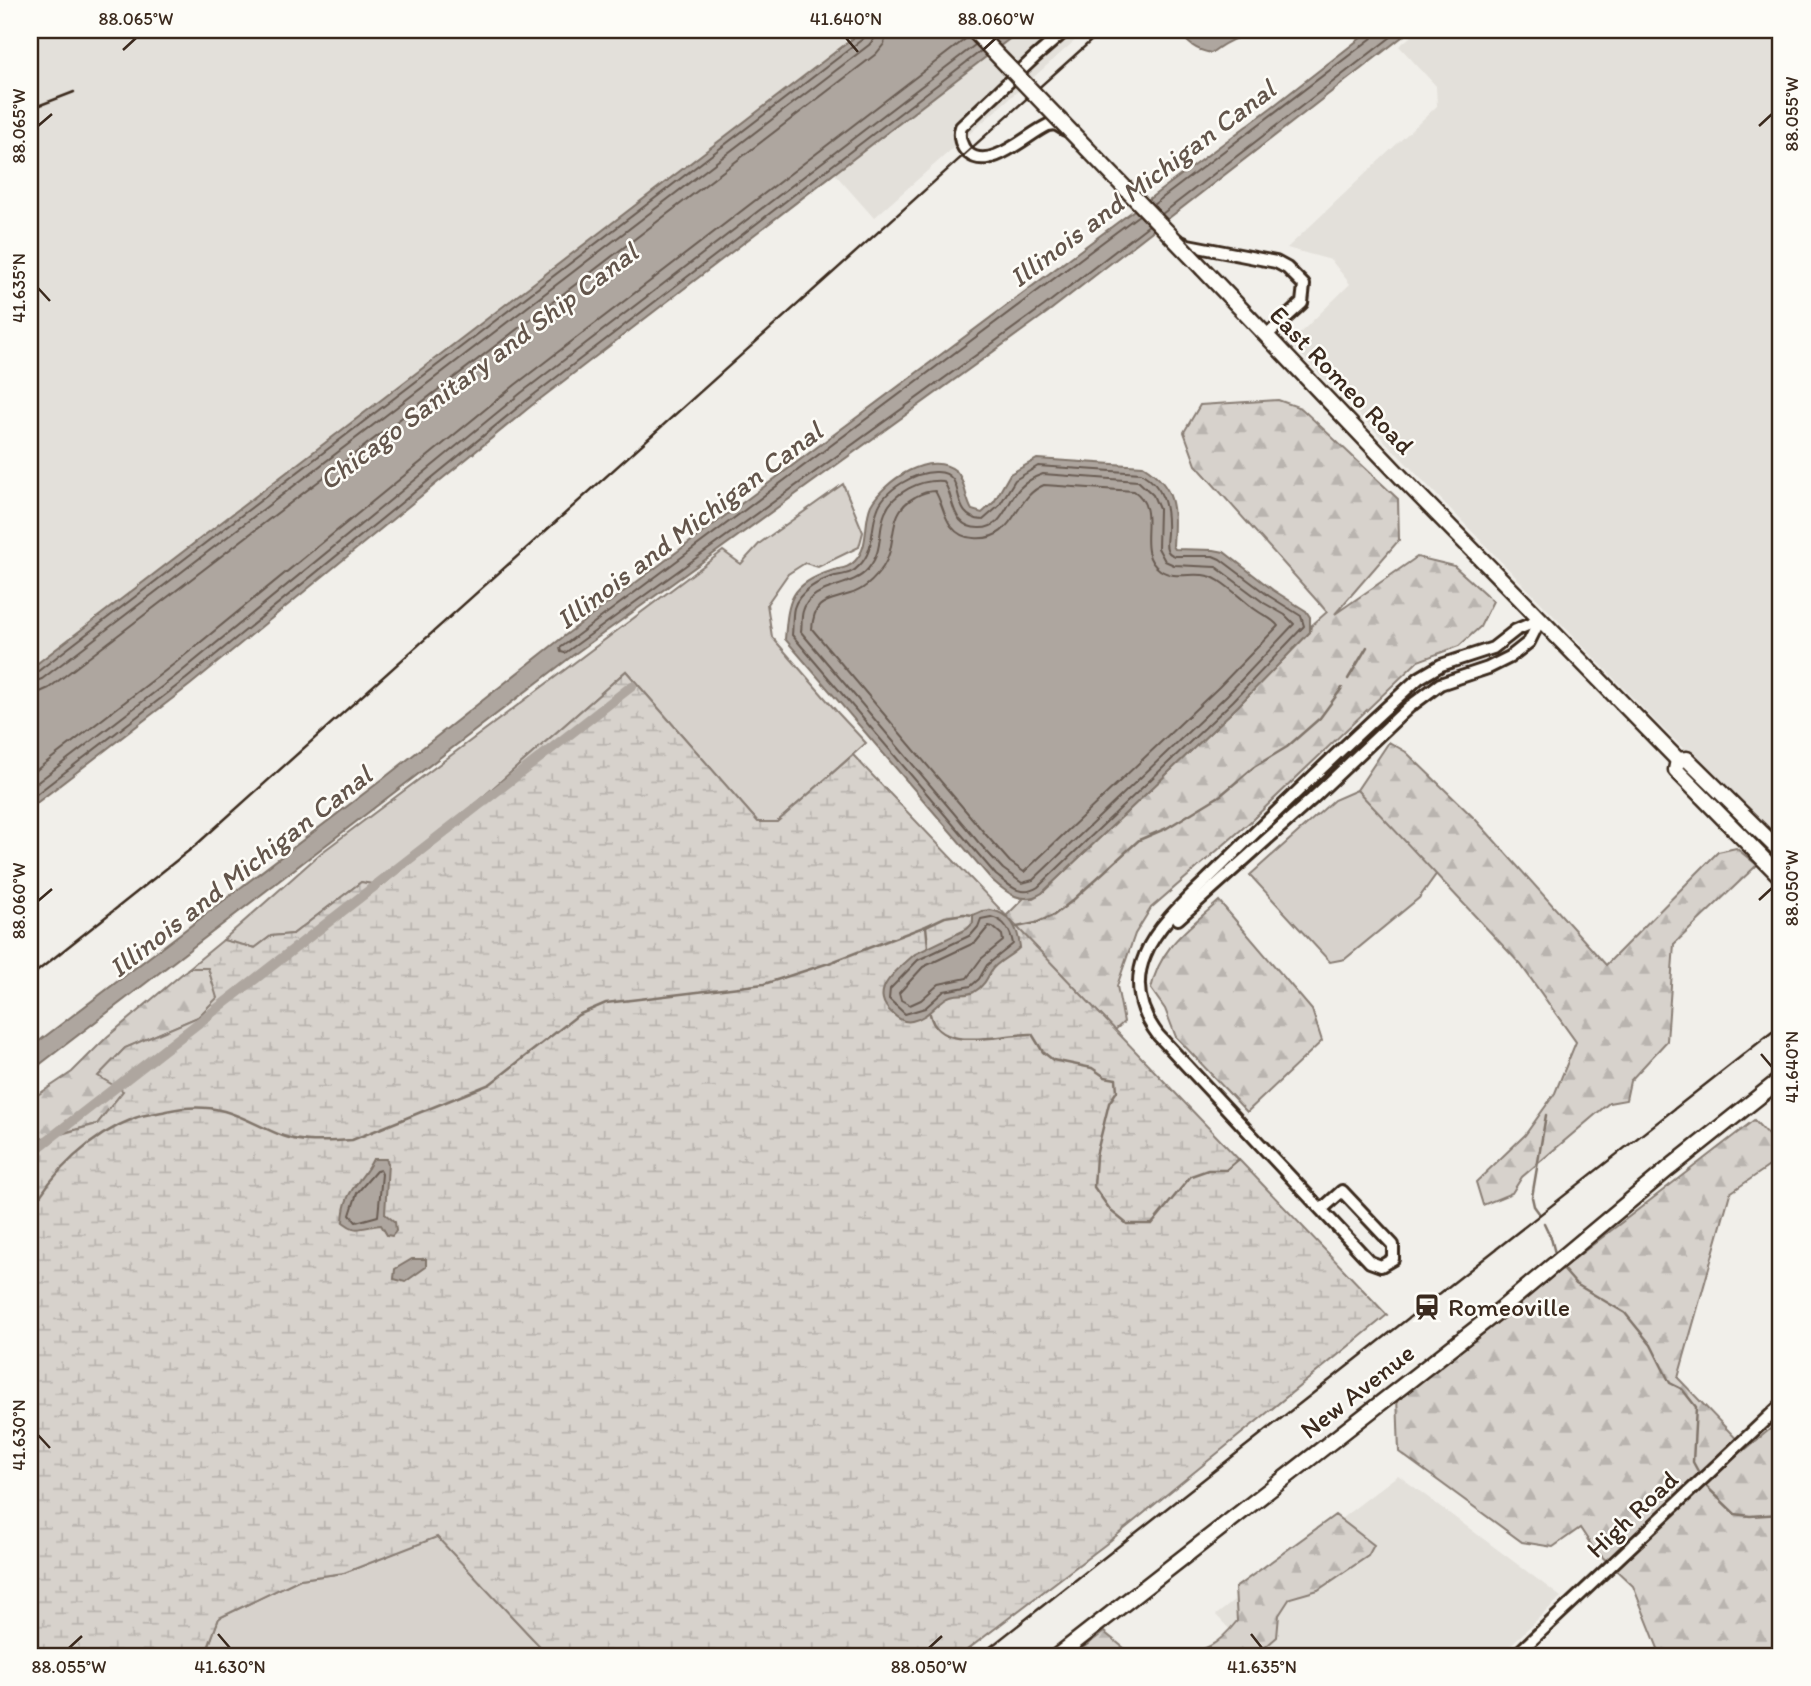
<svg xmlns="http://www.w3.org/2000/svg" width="1811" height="1686" font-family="Itim,sans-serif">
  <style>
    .built { fill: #e3e0da }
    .green { fill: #d7d2cc; stroke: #897e75; stroke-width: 2 }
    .forest { fill: url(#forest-firs); stroke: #897e75; stroke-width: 2 }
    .wetland { fill: url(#wetland-marsh); stroke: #897e75; stroke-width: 2 }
    .water { fill: #aea69f; stroke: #80746b; stroke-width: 2 }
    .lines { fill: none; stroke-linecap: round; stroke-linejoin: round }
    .shore { stroke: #695c52; stroke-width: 2 }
    .stream { stroke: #80746b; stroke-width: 2.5 }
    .canal { stroke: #aea69f; stroke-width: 10 }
    .minor-casing { stroke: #3b2a1e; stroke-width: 16 }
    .major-casing { stroke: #3b2a1e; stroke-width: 19 }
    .minor { stroke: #fdfcf7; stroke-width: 10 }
    .major { stroke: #fdfcf7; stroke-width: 14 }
    .rail { stroke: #3b2a1e; stroke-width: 2.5 }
    .major-bridge-casing { stroke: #3b2a1e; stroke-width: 19; stroke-linecap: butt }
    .major-bridge { stroke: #fdfcf7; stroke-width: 14 }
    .ticks { fill: none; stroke: #3b2a1e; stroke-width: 2.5 }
    .labels { text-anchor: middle; stroke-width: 5; stroke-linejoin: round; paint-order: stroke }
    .street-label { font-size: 26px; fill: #3b2a1e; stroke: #fdfcf7 }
    .poi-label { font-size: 26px; fill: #3b2a1e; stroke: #fdfcf7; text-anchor: start }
    .water-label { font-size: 28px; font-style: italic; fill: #63554b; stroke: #fdfcf7 }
    .neatline { fill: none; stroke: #3b2a1e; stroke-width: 2.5 }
    .ticks-label { font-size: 18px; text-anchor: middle; fill: #3b2a1e }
  </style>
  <defs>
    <pattern id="forest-firs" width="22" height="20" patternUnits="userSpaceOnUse" patternTransform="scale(1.75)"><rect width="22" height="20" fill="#d7d2cc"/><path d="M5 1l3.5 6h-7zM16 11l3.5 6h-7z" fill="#b9b4af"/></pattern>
    <pattern id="wetland-marsh" width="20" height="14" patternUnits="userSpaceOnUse" patternTransform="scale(1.75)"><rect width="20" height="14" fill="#d7d2cc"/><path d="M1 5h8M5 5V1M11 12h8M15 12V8" fill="none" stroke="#b9b4af"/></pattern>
  </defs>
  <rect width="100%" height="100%" fill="#f1efea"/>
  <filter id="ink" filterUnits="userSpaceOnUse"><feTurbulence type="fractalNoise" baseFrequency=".0143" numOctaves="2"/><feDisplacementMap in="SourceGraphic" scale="14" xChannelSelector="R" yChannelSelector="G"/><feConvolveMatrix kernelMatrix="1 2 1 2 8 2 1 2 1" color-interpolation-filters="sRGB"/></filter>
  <g filter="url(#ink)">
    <!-- built -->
    <g class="built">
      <path d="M30,30H864L30,669Z"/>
      <path d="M1021,30H1087L874,218L835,174Z"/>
      <path d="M1419,30H1781V844L1656,722L1290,343L1350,284L1331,260L1287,248L1437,106L1436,86L1399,46Z"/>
      <path d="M1398,1475L1561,1597L1499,1656H1255L1216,1615Z"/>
    </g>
    <!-- green -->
    <g class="green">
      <path d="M843,484L863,532L859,547L818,567L805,563L788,574L767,604L772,637L838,713L866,743L777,822H758L626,671L382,886L361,882L293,934L271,936L255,948L223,940L321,853L723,551L741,564L760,543Z"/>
      <path d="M1357,790L1437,873L1419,898L1345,959L1330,962L1250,875L1334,800Z"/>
      <path d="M437,1536L549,1656H205L219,1618L300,1579L344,1573Z"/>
    </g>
    <!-- forest -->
    <g class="forest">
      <path d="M1278,400L1301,408L1398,499L1399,540L1335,614L1417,557L1454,566L1493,601L1480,627L1459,646L1418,661L1250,822L1151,908L1135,934L1117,986L1124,1022L1115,1030L1006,916L1024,898H1033L1042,893L1238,706L1310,632L1311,626L1327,612L1196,465L1184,432L1200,405Z"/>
      <path d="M1389,742L1406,752L1476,820L1606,965L1718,852L1736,848L1757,865L1674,944L1667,1041L1630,1081L1626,1100L1609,1103L1522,1177L1512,1193L1483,1205L1476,1182L1525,1135L1555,1093L1576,1042L1521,965L1357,790Z"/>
      <path d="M1219,901L1312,1010L1322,1041L1247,1112L1176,1037L1165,1009L1151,989C1160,946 1188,929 1219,901Z"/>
      <path d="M189,968H208L218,998L198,1017L125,1048L99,1075L124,1090L97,1124L39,1139L30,1155V1100L72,1072L107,1037Z"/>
      <path d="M1754,1120L1772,1139L1781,1133V1158L1730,1193L1678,1378L1746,1449L1775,1425L1781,1438V1656H1661L1633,1586L1594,1549L1580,1528L1553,1547L1522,1542L1399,1452L1397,1396Z"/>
      <path d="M1335,1515L1374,1545L1368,1556L1318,1590L1290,1598L1279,1615L1277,1637L1255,1656H1174C1206,1651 1217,1646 1237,1621L1235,1588Z"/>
      <path d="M1104,1632L1129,1652L1151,1656H1072Z"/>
    </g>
    <!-- wetland -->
    <path class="wetland" d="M626,671L758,822H777L853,755L1387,1315L1106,1544L959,1656H549L437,1537L344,1573L300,1579L219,1618L205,1656H30V1155L39,1140L97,1124L123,1091L98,1076L125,1048L198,1017L217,998L208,968H189L223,940L255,948L271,936L293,934L361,882L382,886Z"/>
    <!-- water -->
    <g class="water">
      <path d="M864,30H1021L531,406L190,685L30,808V669Z"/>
      <path d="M1178,30H1270C1244,35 1232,37 1211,53C1195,50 1187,43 1178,30Z"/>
      <path d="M1371,30H1411L1048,312L576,653L30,1072V1048L379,782L563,637L1272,107Z"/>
      <path d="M1037,459L1143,466C1177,487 1175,510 1173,546L1175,549L1214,550L1224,552L1273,590L1306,611L1310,617V632L1238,706L1042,893C1022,905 1008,894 992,880L785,639C788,600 790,584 831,571C840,568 848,569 855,561C870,545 863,523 871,505C884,481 931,449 956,471C965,479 965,499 972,510L982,513L994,502L1010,474Z"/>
      <path d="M991,910C1011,914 1018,928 1020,947C1012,956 997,961 991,971C987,979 983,987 974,992C966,996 956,993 948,997C934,1005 929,1017 912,1021C904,1023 898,1019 892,1013C867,991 897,970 915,954L967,929L973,923V915L982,911Z"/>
      <path d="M373,1159H386L388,1163L385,1214L395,1222L396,1231L392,1236L387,1235L381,1225C373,1225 358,1231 353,1228C349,1227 346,1224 343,1222C344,1188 361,1184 373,1159Z"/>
      <path d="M412,1259H426V1267L405,1282L394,1279L395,1269Z"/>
    </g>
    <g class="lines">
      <!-- shore -->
      <g class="shore">
        <path d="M1153,205L1372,38L1375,30"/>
        <path d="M1162,214L1400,30"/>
        <path d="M1139,215L567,643L560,648L561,652L565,653L1044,306L1149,225"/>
        <path d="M1038,466L1141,473C1164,487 1168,506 1167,532C1167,537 1165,544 1167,549C1168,554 1171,554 1175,556H1213L1220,559L1269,596L1301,616L1304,626L1233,701L1038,887C1021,898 1010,886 996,875L792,635C793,627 792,616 794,608C799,591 820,580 835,576C845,574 852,574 859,566C875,550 870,530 877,511C883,490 916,471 937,472C970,473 946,518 983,520L999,506L1015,480Z"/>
        <path d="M1043,474L1138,481L1153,495L1159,509L1158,548L1165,561L1174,565L1216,567L1264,603L1285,615L1294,624L1227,695L1033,880L1022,883L1003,869L979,843L801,632C802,626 801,617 803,611C811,583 851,590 868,569C884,550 877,533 885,513C893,492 921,479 943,481C952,491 950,508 960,520C965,526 971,528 979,528C1004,529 1006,502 1020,488C1026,482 1034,477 1043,474Z"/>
        <path d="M1044,485L1134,491C1163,511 1132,550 1160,570C1174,580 1192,572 1208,576C1221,578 1244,602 1256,610C1264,616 1273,619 1278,626L1219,687L1024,872L1010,862L987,836L812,629C814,599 826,602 850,594C864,590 875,579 883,567C899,543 885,513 915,497C922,493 927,491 935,491C942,502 943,515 951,526C957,534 965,538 974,538C1016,542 1013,497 1044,485Z"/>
        <path d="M30,674L37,672L864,38L867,30"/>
        <path d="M30,683L42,679L869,45L875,38L876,30"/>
        <path d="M30,693L40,692L49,688L876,54L884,44L887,30"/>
        <path d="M30,775L174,664L515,385L968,37"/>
        <path d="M30,788L181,672L521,393L975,45"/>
        <path d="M30,799L186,679L527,400L981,51"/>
        <path d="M991,917C1004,920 1011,931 1013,944L987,965L979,979L971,986L944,991L925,1008L905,1014L889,999L890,989L918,960L971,935L978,927L981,919Z"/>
        <path d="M989,926L993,927L1002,935L1003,941L981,959L967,978L939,984L921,1000L910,1005L901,1000L899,993L923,967L976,942Z"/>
        <path d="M380,1170L382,1174L378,1216L356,1222L350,1215L357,1193L376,1171Z"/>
      </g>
      <!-- stream -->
      <g class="stream">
        <path d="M1348,679L1367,647"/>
        <path d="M926,926L928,947"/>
        <path d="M1017,927L1036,923L1054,915L1072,901L1139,840L1167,828L1221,795L1254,767L1287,747L1320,718L1342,688"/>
        <path d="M930,1014C938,1055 1004,1033 1032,1034L1043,1052L1053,1060L1092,1068L1105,1077L1116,1079L1117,1091L1109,1103L1096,1156L1094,1187L1111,1211L1127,1224H1152L1191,1176L1208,1170H1226L1239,1159"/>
        <path d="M30,1213C52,1171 91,1135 135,1118C145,1114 156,1114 166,1111C185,1107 205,1106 224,1111C245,1117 264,1129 283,1136C304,1144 331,1141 352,1140L490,1084L578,1015L606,1003L764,984L829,963L926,926L945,917L964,914L973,915"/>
        <path d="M1539,1213L1534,1206L1532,1197L1546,1115"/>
        <path d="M1544,1223L1551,1238L1556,1257"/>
        <path d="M1562,1268L1576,1284L1625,1313L1651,1345L1670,1383L1682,1389L1696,1407L1693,1462L1699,1473L1698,1479"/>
        <path d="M1707,1487L1735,1514L1750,1516L1781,1514"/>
      </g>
      <!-- canal -->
      <path class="canal" d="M30,1154L632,686"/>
      <!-- minor casing -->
      <g class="minor-casing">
        <g id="minor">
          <path d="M1065,130L1055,124L1048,125C1026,135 990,172 968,153C961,147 958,136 961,127L1035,57L1066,30"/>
          <path d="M1179,241L1188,245L1276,262L1287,268L1304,285L1302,303L1266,336"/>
          <path d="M1178,919L1312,799L1409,707L1440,684L1488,668L1510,657L1529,642L1540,620"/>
          <path d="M1322,1209L1342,1191L1393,1245V1259L1381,1266L1370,1262L1158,1035C1140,1011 1133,983 1145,955C1158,922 1196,891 1221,866C1286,802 1351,739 1419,678L1441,665L1493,648L1516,630L1540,620"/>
          <path d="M1515,1656L1781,1405"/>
        </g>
      </g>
      <!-- major casing -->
      <g class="major-casing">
        <g id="major">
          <path d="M1203,269L1403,479L1678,760L1687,759L1781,852"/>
          <path d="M1678,760L1676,770L1781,877"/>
          <path d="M1057,1656L1501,1309L1668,1169L1781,1079"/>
        </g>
      </g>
      <!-- minor -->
      <use href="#minor" class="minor"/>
      <!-- major -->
      <use href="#major" class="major"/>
      <!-- rail -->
      <g class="rail">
        <path d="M30,109L74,92"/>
        <path d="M30,977L196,845L1103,30"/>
        <path d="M979,1656L1781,1025"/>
      </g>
      <!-- major-bridge casing -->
      <g class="major-bridge-casing">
        <path id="major-bridge" d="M973,30L1203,269"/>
      </g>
      <!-- major-bridge -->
      <use href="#major-bridge" class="major-bridge"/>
    </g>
  </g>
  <!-- ticks -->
  <path class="ticks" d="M846,38L858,52M123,50L136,38M983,50L996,38M38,126L52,114M1759,126L1772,114M38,288L50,301M1759,900L1772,888M38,901L52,889M1761,1054L1772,1067M38,1435L50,1448M218,1634L230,1648M1251,1634L1262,1648M69,1648L82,1636M929,1648L942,1636"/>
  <!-- icons -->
  <defs>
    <g id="station-bare" transform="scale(2.1)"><path d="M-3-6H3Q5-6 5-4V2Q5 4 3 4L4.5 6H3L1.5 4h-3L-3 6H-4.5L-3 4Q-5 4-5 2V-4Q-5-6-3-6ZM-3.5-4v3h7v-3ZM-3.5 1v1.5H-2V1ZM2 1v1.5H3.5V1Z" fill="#3b2a1e" stroke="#fdfcf7" stroke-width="2.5" paint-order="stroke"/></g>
  </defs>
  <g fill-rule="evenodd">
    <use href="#station-bare" x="1427" y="1307"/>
  </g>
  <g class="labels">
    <!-- street labels -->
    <g class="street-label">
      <text transform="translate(1342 380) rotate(46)" y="9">East Romeo Road</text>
      <text transform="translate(1357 1391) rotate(-38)" y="9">New Avenue</text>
      <text transform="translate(1632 1514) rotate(-43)" y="9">High Road</text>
    </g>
    <!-- poi labels -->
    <g class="poi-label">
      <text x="1448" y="1316">Romeoville</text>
    </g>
    <!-- water labels -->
    <g class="water-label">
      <text transform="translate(1142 183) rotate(-37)" y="10">Illinois and Michigan Canal</text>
      <text transform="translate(478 366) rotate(-37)" y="10">Chicago Sanitary and Ship Canal</text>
      <text transform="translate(689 525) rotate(-37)" y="10">Illinois and Michigan Canal</text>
      <text transform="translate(240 871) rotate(-38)" y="10">Illinois and Michigan Canal</text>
    </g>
  </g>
  <!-- margin -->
  <rect width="1811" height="1686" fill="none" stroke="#fdfcf7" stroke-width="77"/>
  <rect x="38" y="38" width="1734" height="1610" class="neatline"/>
  <g class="ticks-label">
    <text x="136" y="25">88.065°W</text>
    <text x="846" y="25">41.640°N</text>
    <text x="996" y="25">88.060°W</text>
    <text transform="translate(1792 114) rotate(-90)" y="6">88.055°W</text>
    <text transform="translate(19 126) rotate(-90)" y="6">88.065°W</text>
    <text transform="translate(19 288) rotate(-90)" y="6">41.635°N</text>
    <text transform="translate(1792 888) rotate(-90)" y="6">88.050°W</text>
    <text transform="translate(19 901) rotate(-90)" y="6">88.060°W</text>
    <text transform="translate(1792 1067) rotate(-90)" y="6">41.640°N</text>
    <text transform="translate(19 1435) rotate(-90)" y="6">41.630°N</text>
    <text x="69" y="1673">88.055°W</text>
    <text x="230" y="1673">41.630°N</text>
    <text x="929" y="1673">88.050°W</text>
    <text x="1262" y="1673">41.635°N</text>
  </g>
</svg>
